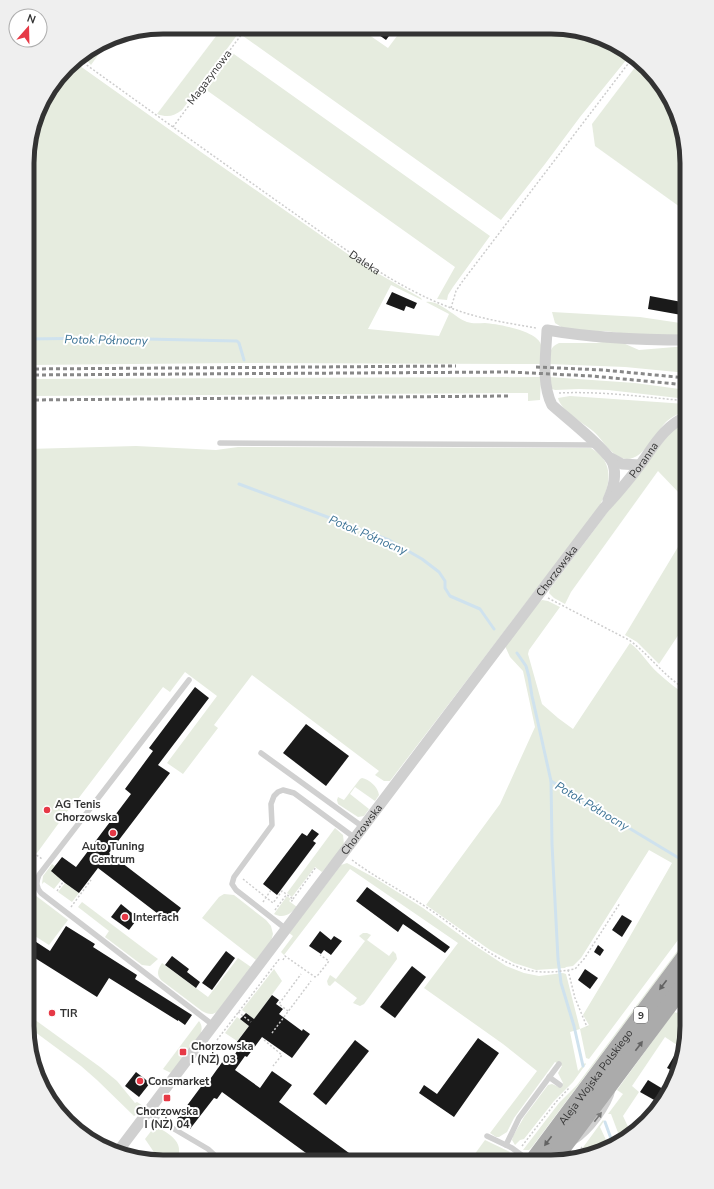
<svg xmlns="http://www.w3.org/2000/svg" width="714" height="1189" font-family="'Nunito Sans',sans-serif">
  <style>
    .green { fill: #e6ecdf }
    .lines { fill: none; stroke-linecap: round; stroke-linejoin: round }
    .stream { stroke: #cfe2ee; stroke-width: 3 }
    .building { fill: #1a1a1a }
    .path { stroke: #cdcdcd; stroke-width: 1.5; stroke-dasharray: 2 2; stroke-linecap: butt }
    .service { stroke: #d0d0d0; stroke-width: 5.5 }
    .minor { stroke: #d0d0d0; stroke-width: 11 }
    .primary { stroke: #ababab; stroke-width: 17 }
    .rail { stroke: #888; stroke-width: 3; stroke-dasharray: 4 3; stroke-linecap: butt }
    .oneway { fill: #636363 }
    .oneway2 { fill: #7a7a7a }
    .poi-dot { fill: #e63946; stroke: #fff; stroke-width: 1.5 }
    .labels { text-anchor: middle; stroke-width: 4; stroke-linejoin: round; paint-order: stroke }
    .shield { fill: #fff; stroke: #707070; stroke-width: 1 }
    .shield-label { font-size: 10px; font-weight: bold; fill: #333 }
    .street-label { font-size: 11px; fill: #333; stroke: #fff }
    .poi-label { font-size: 11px; font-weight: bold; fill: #333; stroke: #fff; text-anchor: start }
    .water-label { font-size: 12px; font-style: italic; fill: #3f7597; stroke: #fff }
    .rim { fill: none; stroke: #333; stroke-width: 5 }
  </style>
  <rect width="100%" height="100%" fill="#fff"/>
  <!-- green -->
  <g class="green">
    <path d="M223,27H243L182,110C174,116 168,118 157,114Z"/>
    <path d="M249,27L359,28L388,48L403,28H569L631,54L580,117L545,164L501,220L243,36Z"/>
    <path d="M111,37L91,65L82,55Z"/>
    <path d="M231,52L490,236L453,287L448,295L447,300L437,299L455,267L205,89Z"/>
    <path d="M73,61L201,152L365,266L421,298L422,300L391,285L368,329L439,336L449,314L426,302C440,300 455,318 467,322C473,324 479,323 485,323C498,324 538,331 541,345C542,351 541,358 541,364L240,363L28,365V146L41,103Z"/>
    <path d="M639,62L677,111L687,163V212L595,146L592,124Z"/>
    <path d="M552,312L640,317L687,324V338L642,336L605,331L593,333L563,328L555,323Z"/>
    <path d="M610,341L623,343L639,350L687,346V373L625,367L549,364C550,354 549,347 559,343H596Z"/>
    <path d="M541,377L540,400L528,401V393L28,396V379Z"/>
    <path d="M549,377L635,383L687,390V399L608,390L579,389L555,390L552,389Z"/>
    <path d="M570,396L686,404L687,410C680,413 671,417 666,422C653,435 639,471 616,455C607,449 601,438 593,431C582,422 561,411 558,398Z"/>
    <path d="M687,421V504L681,495L658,471L571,592L565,604L554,598L549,593L550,589L618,498L628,489L671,431Z"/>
    <path d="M136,446L216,450L238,447L591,448C615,462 611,485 599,507L390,781H384L375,775L379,771L252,675L214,725L218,728L183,774L167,763L217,696L185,672L170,692L163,687L78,799L77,798L37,853L27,846V832L32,826L27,823L28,449Z"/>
    <path d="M687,532V622L659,664L637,642L625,635Z"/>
    <path d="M542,600L548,601L560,607L529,650L528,654L542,704L558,718L573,729L630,643C641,651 648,664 658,673C667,681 677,690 687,694V928L589,1059L586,1058L580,1029L570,1032L578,1071L585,1063L586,1064L573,1082L554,1101L524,1139L520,1140L515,1145L512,1140L513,1136L524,1117L548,1085L552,1084L559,1087L563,1083L558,1073L562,1066L555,1062L514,1118L507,1132L499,1137H496L490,1133L537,1071L503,1044L424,988L458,943L350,869L284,955L281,952L293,936L289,933L341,865L347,863L375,878L423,908L471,943L506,966L524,973L539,976L563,973L566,974L580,1029L589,1025L583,1015L625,945L672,863L649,850L581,958L573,966L566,967L565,968L536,970L514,963L490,950L426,905L500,804L535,727L523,671L510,657L505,646L539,602Z"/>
    <path d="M362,778C369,779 378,787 379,795L375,801L355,787L350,794L369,809L364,816L358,817L338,804L337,800L338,797L344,800L360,779Z"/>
    <path d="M335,828L343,835L344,845L322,872L315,867L292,897L287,893Z"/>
    <path d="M52,864L55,866L52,872L62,879L54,889L44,882L42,884L43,876Z"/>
    <path d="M65,883L79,893L72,902L58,892Z"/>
    <path d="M27,889L68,920L49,945L27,931Z"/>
    <path d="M224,894L234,895L266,920L271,926L273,934L271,941L256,960L202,918L219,897Z"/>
    <path d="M287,896L291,899L289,901L297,907C290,914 284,919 274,914Z"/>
    <path d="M82,902L151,954L158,959L150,966L142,965L105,937L109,931L78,907Z"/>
    <path d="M363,933H367L371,935L367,940L389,956L393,951L396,954L397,959L364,1004L360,1006L353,1003L357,998L335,981L330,986L328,985L327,981L330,975L336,979L365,941L359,936Z"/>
    <path d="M687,938V940L532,1147L529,1150H523L559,1103L577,1085Z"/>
    <path d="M238,958L251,967L218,1011C212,1016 208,1014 202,1011L161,980C156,974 158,969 162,963L208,997Z"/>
    <path d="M274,969L282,981L254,1019L242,1010Z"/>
    <path d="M687,1000V1035L683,1049L665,1037L632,1086L639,1092L623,1116L630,1131L620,1138L611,1114H608L623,1094L617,1090L674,1012L677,1013Z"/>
    <path d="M27,1014L100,1067L117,1081L135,1103L137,1102L143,1106L137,1114L134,1116L97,1080L81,1066L27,1026Z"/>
    <path d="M237,1017L249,1026L237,1041L225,1033Z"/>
    <path d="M199,1021C207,1031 195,1042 189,1050L186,1049L181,1056L183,1058L171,1073L163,1069Z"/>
    <path d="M603,1120L604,1121L600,1127L606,1140L595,1153L576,1157Z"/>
    <path d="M155,1126C166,1132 181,1139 179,1153L168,1161H160L145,1139Z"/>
    <path d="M485,1140L510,1152L506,1158V1162H469Z"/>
  </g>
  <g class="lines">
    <!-- stream -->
    <g class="stream">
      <path d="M28,339L100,338L237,341L239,343L244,360"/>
      <path d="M239,484L389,540L422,559L439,572L445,581V588L450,596L480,609L494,629"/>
      <path d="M517,653L526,666L529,677L532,696L551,781L687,863"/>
      <path d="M551,781L552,844L558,959L561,983L574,1026L583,1066"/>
      <path d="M605,1122L613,1144"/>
      <path d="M601,1152L611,1139"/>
    </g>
  </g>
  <!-- building -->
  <g class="building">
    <path d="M369,28H395L386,40Z"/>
    <path d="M392,292L417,303L414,309L406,306L404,311L386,304Z"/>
    <path d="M650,296L687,303V316L648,309Z"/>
    <path d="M195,687L209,698L158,765L170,773L109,853L181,908L170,923L98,868L79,893L65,883L51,871L62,857L76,867L131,794L125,789L153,751L149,748Z"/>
    <path d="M306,724L349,756L326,786L283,753Z"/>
    <path d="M312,829L319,834L313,841L316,843L277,895L263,884L302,833L307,836Z"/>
    <path d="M367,887L450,947L445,953L403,924L398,932L356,901Z"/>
    <path d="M121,904L138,918L129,930L111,917Z"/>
    <path d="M622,915L632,921L622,937L612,930Z"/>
    <path d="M66,926L95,944L93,947L137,975L135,979L192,1015L185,1025L178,1020V1021L109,978L97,997L27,953V936L50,951Z"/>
    <path d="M320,931L331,940L334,936L342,941L331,955L324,950L321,954L309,946Z"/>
    <path d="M598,945L604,950L600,956L594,952Z"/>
    <path d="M226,951L235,958L212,990L202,983Z"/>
    <path d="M172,956L189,969L187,972L200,982L196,988L165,965Z"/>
    <path d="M412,966L426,977L395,1018L380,1007Z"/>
    <path d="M585,969L598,978L590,989L578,980Z"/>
    <path d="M272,995L279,1000L276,1004L283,1009L279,1014L302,1031L303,1029L310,1034L292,1058L262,1037L247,1057L245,1056L235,1070L260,1088L272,1071L292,1085L279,1102L360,1161H317L222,1092L217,1099L214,1098L190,1129L177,1119L206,1080L208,1082L223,1061L227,1064L238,1050L233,1047L249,1026L240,1019L246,1013L254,1019Z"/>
    <path d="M478,1038L499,1053L454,1117L419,1093L424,1085L437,1094Z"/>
    <path d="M355,1040L369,1051L326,1105L313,1094Z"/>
    <path d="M674,1056L681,1060L675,1072L667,1068Z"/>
    <path d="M136,1072L150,1083L139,1097L125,1086Z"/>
    <path d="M648,1080L663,1089L656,1101L640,1092Z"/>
  </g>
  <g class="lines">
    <!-- path -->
    <g class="path">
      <path id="s1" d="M77,58C146,108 215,157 284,206C337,243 390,285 451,308C479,319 508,323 536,328"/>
      <path d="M173,127L247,27"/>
      <path d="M451,308L456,291L462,282L634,56"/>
      <path d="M559,393C602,391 644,397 687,401"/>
      <path d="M548,598L629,640C650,655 664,677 687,690"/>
      <path d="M27,829L31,825"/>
      <path d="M27,848L42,859"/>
      <path d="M352,860C376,878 404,892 429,909C460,929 488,958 524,969C541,974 558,972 575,969L584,959L620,903"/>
      <path d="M243,879L273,903L282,891L293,899L291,902"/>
      <path d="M57,891L63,882"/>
      <path d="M293,899L316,867"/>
      <path d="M263,902L271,890"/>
      <path d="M71,907L91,880"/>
      <path d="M275,910L287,894"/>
      <path d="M680,942L687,933"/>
      <path d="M283,960L285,956L315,977L318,975L329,961L320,955"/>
      <path d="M568,970L575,998L587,1027"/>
      <path d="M288,1011L279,1004L301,974"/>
      <path d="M238,1012L251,1022"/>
      <path d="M272,1033L311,981"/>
      <path d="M217,1040L280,958"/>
      <path d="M264,1040L282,1055L273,1066"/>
      <path d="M655,1112L659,1106L660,1107"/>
      <path d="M522,1146L556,1102L570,1087"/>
      <path d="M574,1158L582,1147"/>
      <path d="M510,1162L513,1157"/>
    </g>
    <!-- service -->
    <g class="service">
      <path d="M220,443L595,445"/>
      <path d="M189,680L39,875C36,882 36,887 41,893L213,1025"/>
      <path d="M261,753L363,827"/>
      <path d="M286,929L236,890L232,884L234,877L272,825L271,804L274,796L278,792L283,790L294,793L355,838"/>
      <path d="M549,1077L560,1085"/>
      <path d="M147,1113L208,1149L221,1161"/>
      <path d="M487,1136L512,1148L531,1162"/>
      <path d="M574,1142C590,1132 609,1107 613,1089"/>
      <path d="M506,1145L519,1118L559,1064"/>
    </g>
    <!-- minor -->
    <g class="minor">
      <path d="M611,458L622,464L640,465"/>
      <path d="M608,500C613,489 617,476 613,464C609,451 564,416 552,405C541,383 546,355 547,330C593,338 640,340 687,340"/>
      <path id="s2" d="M119,1150L604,508C617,494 629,480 640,465C654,446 664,426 687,416"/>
    </g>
    <!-- primary -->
    <g class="primary">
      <path id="s3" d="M532,1162L687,954"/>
      <path d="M552,1162L687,981"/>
    </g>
    <!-- rail -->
    <g class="rail">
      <path d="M536,367L603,370L687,378"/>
      <path d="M28,369L456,366"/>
      <path d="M28,375L510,372L592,376L687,385"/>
      <path d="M28,400L509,396"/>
    </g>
  </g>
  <!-- one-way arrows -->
  <defs><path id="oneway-solid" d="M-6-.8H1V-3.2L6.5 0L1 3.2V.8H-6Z"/></defs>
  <g class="oneway">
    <use href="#oneway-solid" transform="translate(663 985) rotate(127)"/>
    <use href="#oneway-solid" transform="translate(639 1046) rotate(-53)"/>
    <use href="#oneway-solid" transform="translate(548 1141) rotate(127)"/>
  </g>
  <use class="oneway2" href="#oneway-solid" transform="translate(598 1117) rotate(-53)"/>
  <!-- markers -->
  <g class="poi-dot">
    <circle cx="47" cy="810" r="4"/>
    <circle cx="113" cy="833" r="4"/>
    <circle cx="125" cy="917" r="4"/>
    <circle cx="52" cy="1013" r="4"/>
    <rect x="179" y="1048" width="8" height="8" rx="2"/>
    <circle cx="140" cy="1081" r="4"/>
    <rect x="163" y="1094" width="8" height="8" rx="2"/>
  </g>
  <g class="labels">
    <!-- shield labels -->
    <rect class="shield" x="634" y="1007" width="14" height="16" rx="3"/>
    <g class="shield-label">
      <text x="641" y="1019">9</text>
    </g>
    <!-- street labels -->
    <g class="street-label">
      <text transform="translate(209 77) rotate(-53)" y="4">Magazynowa</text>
      <text dy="4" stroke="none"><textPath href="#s1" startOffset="353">Daleka</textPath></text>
      <text dy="4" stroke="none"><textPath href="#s2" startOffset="867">Poranna</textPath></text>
      <text dy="4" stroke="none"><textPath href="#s2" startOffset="726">Chorzowska</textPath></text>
      <text dy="4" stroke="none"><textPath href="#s2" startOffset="402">Chorzowska</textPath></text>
      <text dy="4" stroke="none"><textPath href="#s3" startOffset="106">Aleja Wojska Polskiego</textPath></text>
    </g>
    <!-- poi labels -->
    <g class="poi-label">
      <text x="55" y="808">AG Tenis<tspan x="55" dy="13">Chorzowska</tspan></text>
      <text x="113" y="850" text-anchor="middle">Auto Tuning<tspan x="113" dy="13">Centrum</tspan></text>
      <text x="133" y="921">Interfach</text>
      <text x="60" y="1017">TIR</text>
      <text x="191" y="1050">Chorzowska<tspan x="191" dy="13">I (NŻ) 03</tspan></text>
      <text x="148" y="1085">Consmarket</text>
      <text x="167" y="1115" text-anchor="middle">Chorzowska<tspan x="167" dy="13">I (NŻ) 04</tspan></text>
    </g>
    <!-- water labels -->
    <g class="water-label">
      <text transform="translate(106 340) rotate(1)" y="4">Potok Północny</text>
      <text transform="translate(368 535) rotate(23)" y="4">Potok Północny</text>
      <text transform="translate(592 806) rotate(31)" y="4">Potok Północny</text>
    </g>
  </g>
  <!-- crop -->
  <path d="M0 0H714V1189H0ZM163 34H551A129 129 0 0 1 680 163V1026A129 129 0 0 1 551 1155H163A129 129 0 0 1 34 1026V163A129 129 0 0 1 163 34Z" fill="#efefef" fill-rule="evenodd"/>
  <path class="rim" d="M163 34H551A129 129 0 0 1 680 163V1026A129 129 0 0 1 551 1155H163A129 129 0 0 1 34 1026V163A129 129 0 0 1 163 34Z"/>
  <!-- north arrow -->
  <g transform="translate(28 28) rotate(20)"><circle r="19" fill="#ffffff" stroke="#adadad"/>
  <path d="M0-3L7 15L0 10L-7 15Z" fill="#e63946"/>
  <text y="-6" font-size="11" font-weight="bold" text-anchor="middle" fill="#333333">N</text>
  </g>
</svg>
